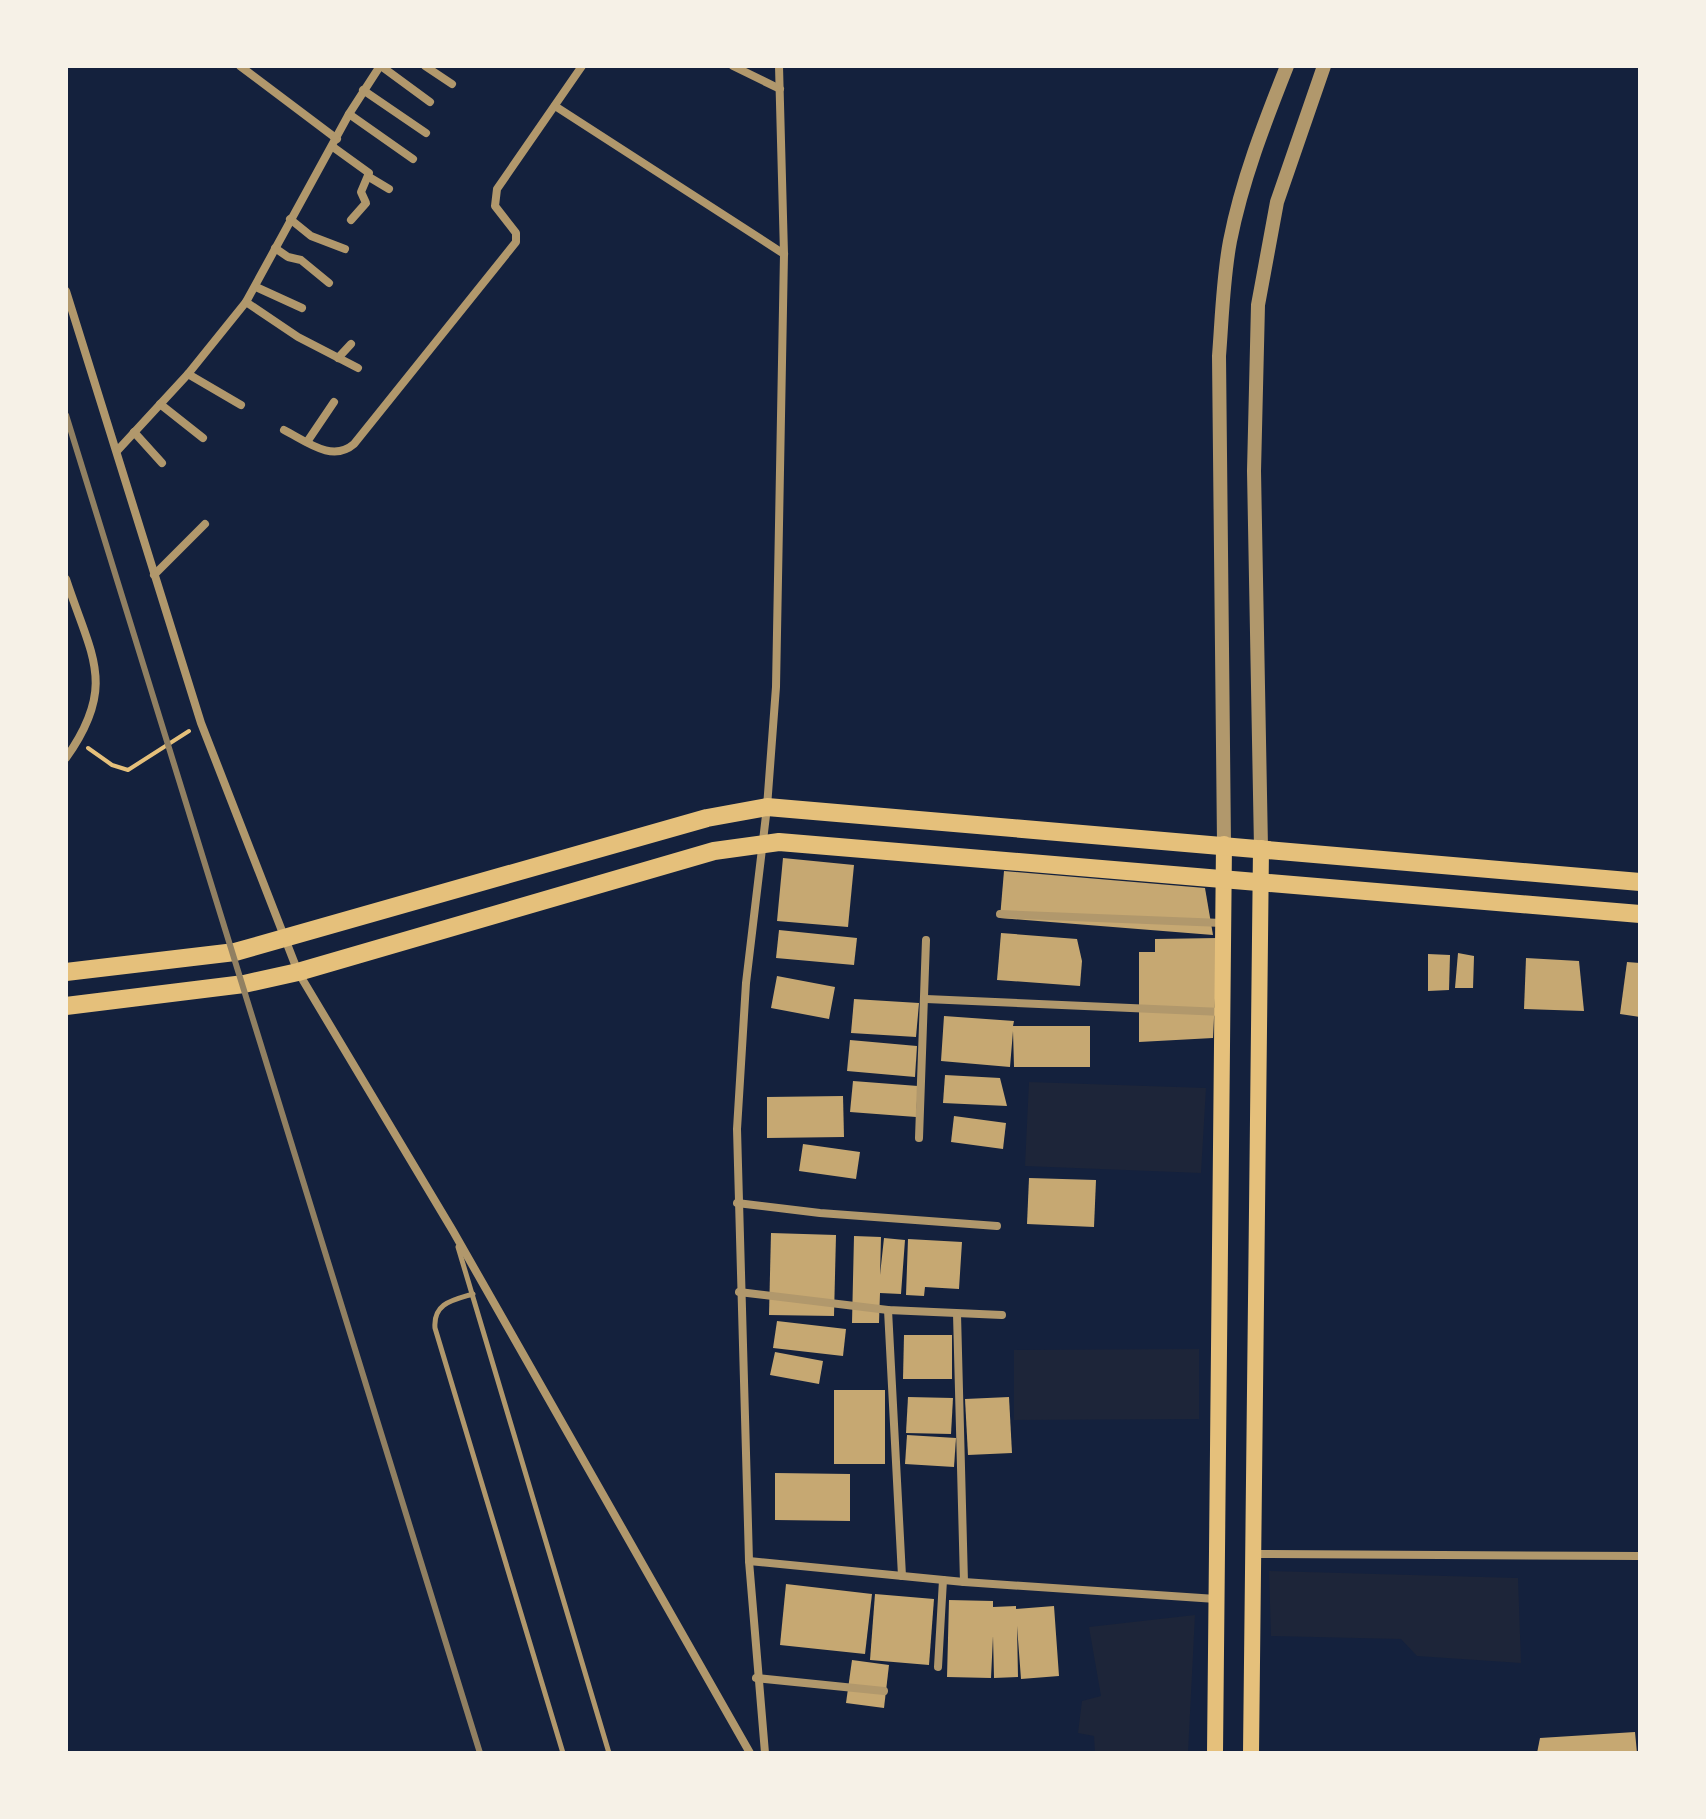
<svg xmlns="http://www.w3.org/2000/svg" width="1706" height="1819" font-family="'Roboto Condensed',sans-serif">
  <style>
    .green { fill: #1d2539 }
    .building { fill: #c6a872 }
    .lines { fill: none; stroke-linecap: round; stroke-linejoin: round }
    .path { stroke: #e5c07b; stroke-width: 4 }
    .service { stroke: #b1986c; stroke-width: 5 }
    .minor { stroke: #b1986c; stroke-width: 8 }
    .tertiary { stroke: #b1986c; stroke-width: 14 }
    .secondary { stroke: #e5c07b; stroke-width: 16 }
    .primary { stroke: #e5c07b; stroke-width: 18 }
    .rail { stroke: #918062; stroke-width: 6 }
  </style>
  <rect width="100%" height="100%" fill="#14213d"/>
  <!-- green -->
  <g class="green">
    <path d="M1029,1082L1206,1088L1201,1173L1025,1166Z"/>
    <path d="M1199,1349V1419L1014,1420V1350Z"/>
    <path d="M1269,1571L1518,1578L1521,1663L1417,1656L1401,1639L1271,1636Z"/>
    <path d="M1195,1615L1188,1753H1095L1094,1736L1078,1733L1082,1701L1101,1696L1089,1627Z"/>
  </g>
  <!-- building -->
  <g class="building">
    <path d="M783,858L854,865L848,927L777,921Z"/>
    <path d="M1004,871L1205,888L1213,935L1000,918Z"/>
    <path d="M779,930L857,938L854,965L776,958Z"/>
    <path d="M1001,933L1077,939L1082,961L1080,986L997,980Z"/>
    <path d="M1218,938L1213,1038L1139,1042V952H1155V939Z"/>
    <path d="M1458,953L1474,956L1473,988H1455Z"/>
    <path d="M1428,954L1450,955L1449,990L1428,991Z"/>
    <path d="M1526,958L1579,961L1584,1011L1524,1009Z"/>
    <path d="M1627,962L1640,963V1017L1620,1014Z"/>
    <path d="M777,976L835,987L829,1019L771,1008Z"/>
    <path d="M854,999L919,1003L916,1037L851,1033Z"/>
    <path d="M944,1016L1014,1021L1013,1026H1090V1067H1014L1013,1031L1010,1067L941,1061Z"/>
    <path d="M850,1040L917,1046L915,1077L847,1071Z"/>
    <path d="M945,1075L1000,1078L1007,1106L943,1103Z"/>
    <path d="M853,1081L918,1086L916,1117L850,1112Z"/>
    <path d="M843,1096L844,1137L767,1138V1097Z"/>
    <path d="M954,1116L1006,1123L1003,1149L951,1142Z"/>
    <path d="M803,1144L860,1152L856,1179L799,1171Z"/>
    <path d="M1029,1178L1096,1180L1094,1227L1027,1224Z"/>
    <path d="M771,1233L836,1235L834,1316L769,1315Z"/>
    <path d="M854,1236L881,1237L880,1275L884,1238L905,1240L901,1294L880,1293L879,1323H852Z"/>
    <path d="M908,1239L962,1242L959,1289L925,1287L924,1296L906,1295Z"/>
    <path d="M777,1321L846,1329L843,1356L773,1348Z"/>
    <path d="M904,1335H952V1379H903Z"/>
    <path d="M775,1352L823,1361L819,1384L770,1375Z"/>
    <rect x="834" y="1390" width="51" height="74"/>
    <path d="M908,1397L953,1398L951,1434L906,1433Z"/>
    <path d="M1009,1397L1012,1453L968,1455L965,1399Z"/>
    <path d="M907,1435L956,1438L954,1467L905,1464Z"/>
    <path d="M775,1473L850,1474V1521L775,1520Z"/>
    <path d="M786,1584L872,1594L865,1654L780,1645Z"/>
    <path d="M875,1594L934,1599L929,1665L870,1660Z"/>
    <path d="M949,1600L993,1601V1607L1016,1606V1609L1054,1606L1059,1676L1021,1679L1017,1626L1018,1677L994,1678L993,1636L991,1678L947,1677Z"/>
    <path d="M852,1660L889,1665L884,1708L846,1703Z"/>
    <path d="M1635,1732L1637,1753H1537L1540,1738Z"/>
  </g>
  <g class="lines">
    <!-- path -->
    <path class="path" d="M88,748L112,765L128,770L189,731"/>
    <!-- service -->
    <g class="service">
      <path d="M458,1247L609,1753"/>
      <path d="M473,1294C453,1300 433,1303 435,1328L563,1753"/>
    </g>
    <!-- minor -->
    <g class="minor">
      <path d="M240,66L337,139"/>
      <path d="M381,66L430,102"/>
      <path d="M425,66L452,84"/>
      <path d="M733,66L780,89"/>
      <path d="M363,90L426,133"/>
      <path d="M555,106L784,254"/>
      <path d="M349,114L413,159"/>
      <path d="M333,147L369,173L361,192L366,203L351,220"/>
      <path d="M369,177L389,189"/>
      <path d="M290,219L311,236L345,249"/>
      <path d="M275,248L288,257L301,260L329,283"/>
      <path d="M256,287L302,308"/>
      <path d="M66,291L201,723L298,972L453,1231L750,1753"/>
      <path d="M246,302L298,337L358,368"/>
      <path d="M338,358L351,344"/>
      <path d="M188,374L241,405"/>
      <path d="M160,404L203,438"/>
      <path d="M284,430C306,441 332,463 354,444L516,242V233L495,206L497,189L582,66"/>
      <path d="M134,432L162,463"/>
      <path d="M307,442L334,402"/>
      <path d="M117,451L188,374L246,302L349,114L380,66"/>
      <path d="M154,575L205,524"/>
      <path d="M66,579C91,656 118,685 66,758"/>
      <path d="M1000,914L1222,923"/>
      <path d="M926,999L1222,1012"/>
      <path d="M919,1138L926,940"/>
      <path d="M737,1203L820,1213L997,1226"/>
      <path d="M739,1292L888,1310L1002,1315"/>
      <path d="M888,1310L902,1576"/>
      <path d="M957,1314L964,1582"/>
      <path d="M1254,1554L1640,1556"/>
      <path d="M749,1561L964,1582L1216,1599"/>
      <path d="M938,1667L943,1580"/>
      <path d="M756,1678L884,1691"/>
      <path d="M765,1753L749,1561L737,1129L746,983L767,807L776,687L784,254L779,66"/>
    </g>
    <!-- tertiary -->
    <g class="tertiary">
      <path d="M1224,844L1219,356C1222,318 1223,278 1230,241C1242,180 1264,124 1287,66"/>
      <path d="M1261,848L1254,471L1258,305L1277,202L1324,66"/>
    </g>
    <!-- secondary -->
    <g class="secondary">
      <path d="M1215,1753L1224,844"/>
      <path d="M1251,1753L1261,848"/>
    </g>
    <!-- primary -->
    <g class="primary">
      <path d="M66,972L235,952L707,818L767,807L1640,882"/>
      <path d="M66,1006L244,984L298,972L714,851L779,842L1640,914"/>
    </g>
    <!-- rail -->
    <path class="rail" d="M66,415L480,1753"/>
  </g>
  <!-- border -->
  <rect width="1706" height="1819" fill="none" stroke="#f6f1e7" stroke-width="136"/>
</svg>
